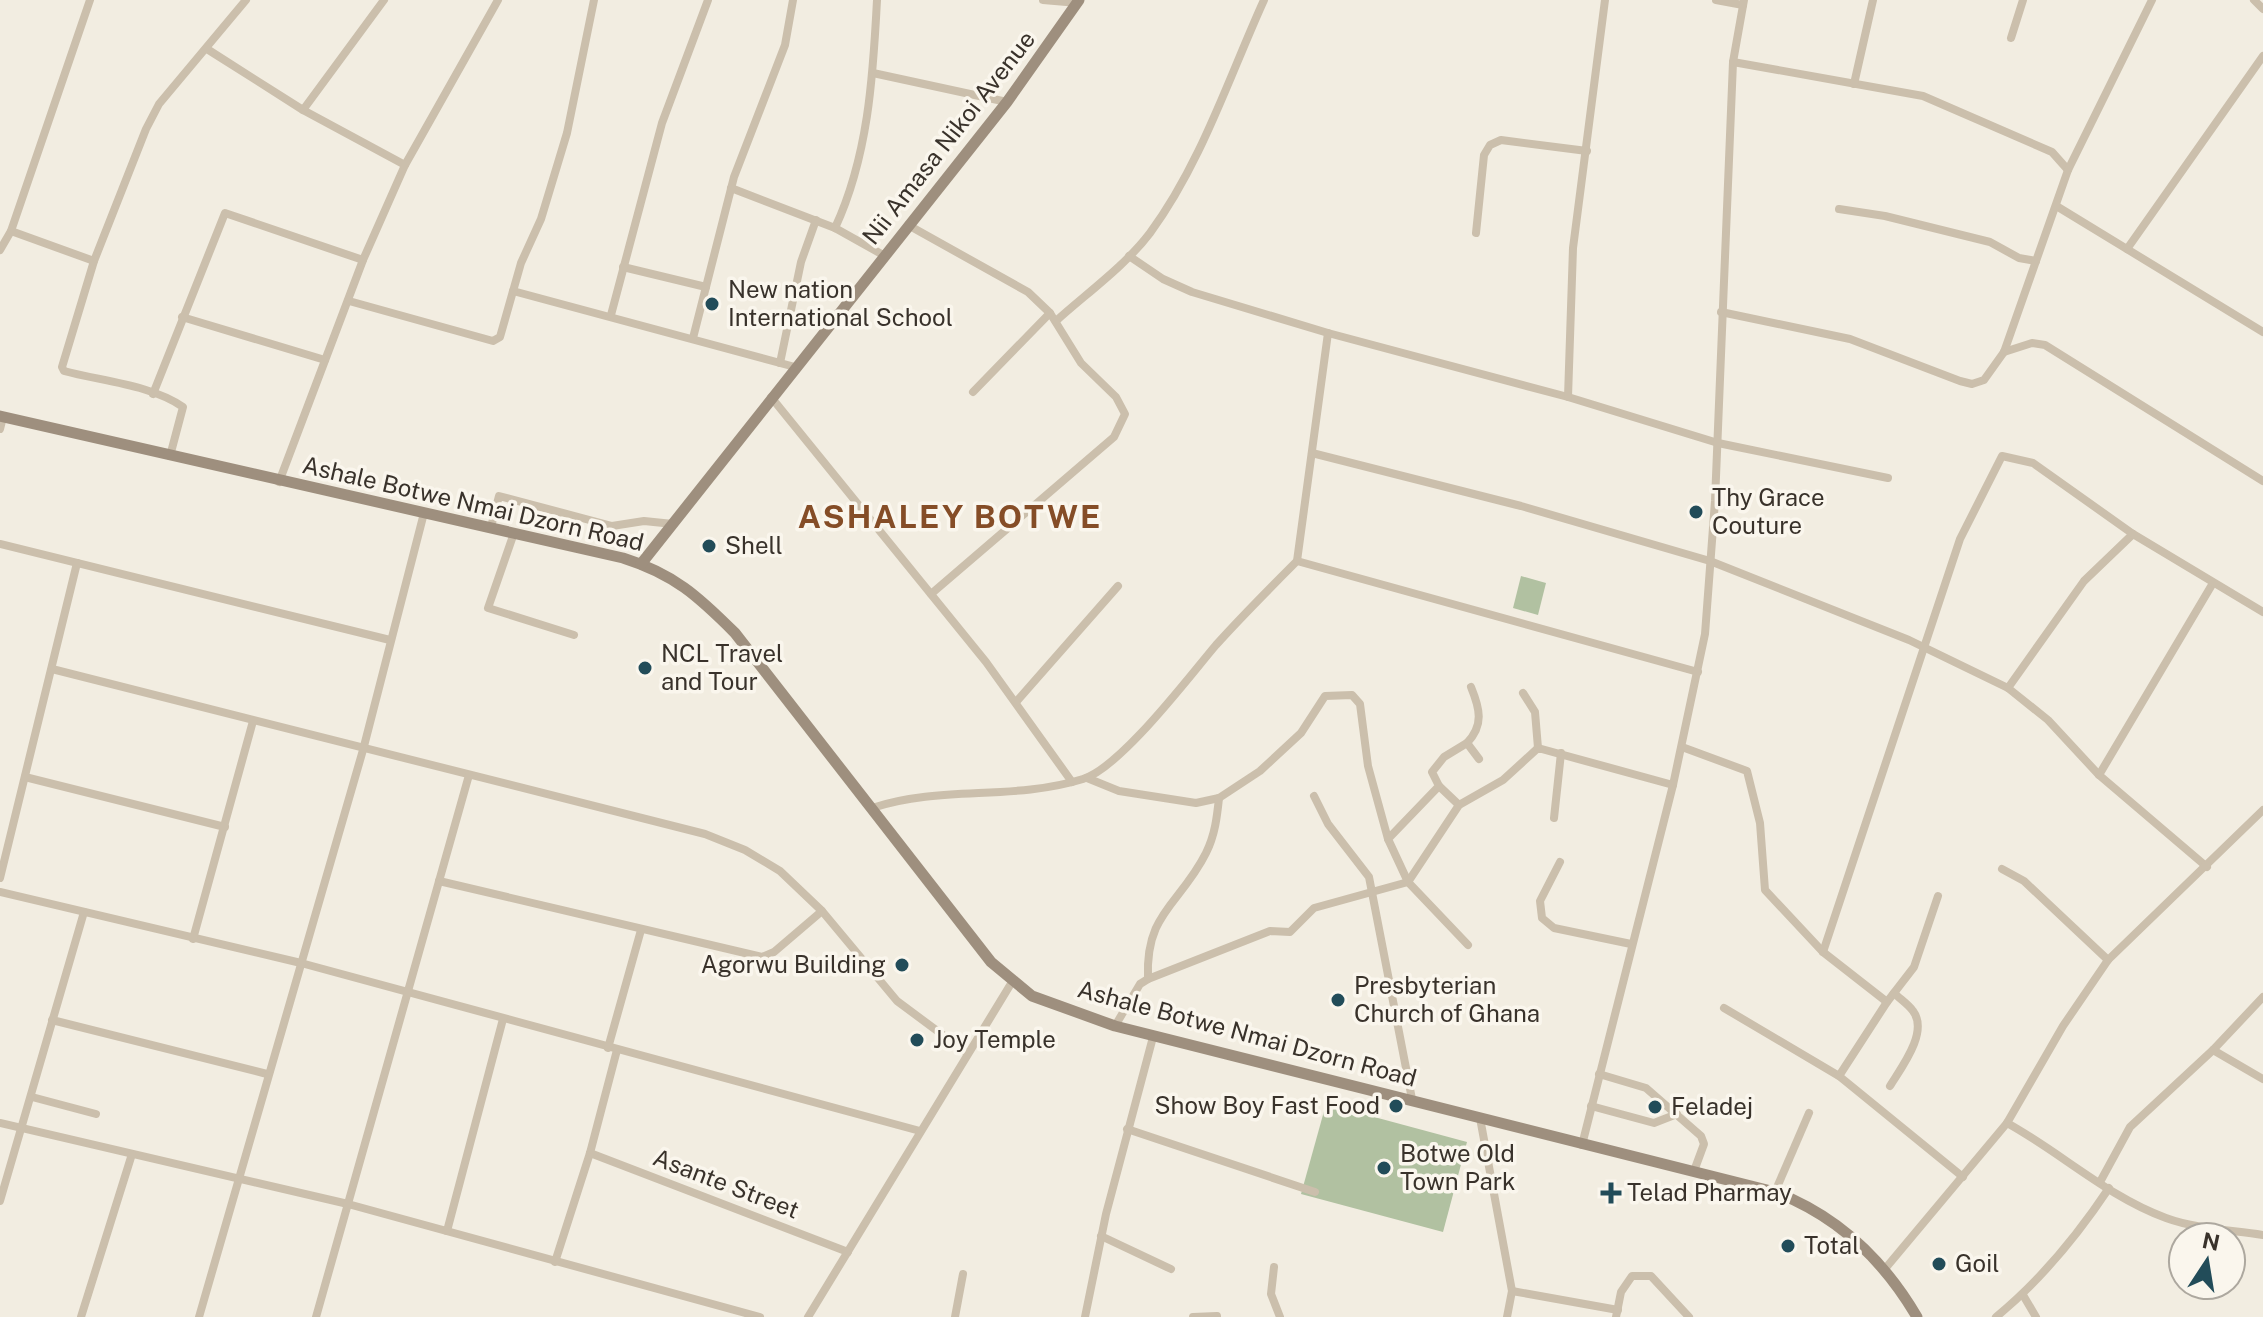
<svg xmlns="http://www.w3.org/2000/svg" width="2263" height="1317" font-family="'Public Sans',sans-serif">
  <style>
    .green { fill: #b1c1a1 }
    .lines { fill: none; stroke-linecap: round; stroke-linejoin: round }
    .street { stroke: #cbbfac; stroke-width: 8 }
    .secondary { stroke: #9e8f7e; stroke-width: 11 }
    .poi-dot { fill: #224c59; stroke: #faf6ed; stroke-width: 3 }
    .labels { text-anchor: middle; stroke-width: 7; stroke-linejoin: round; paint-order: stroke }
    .street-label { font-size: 24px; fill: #39322b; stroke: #faf6ed }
    .poi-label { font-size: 24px; fill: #39322b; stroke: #faf6ed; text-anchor: start }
    .district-label { font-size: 32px; font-weight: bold; letter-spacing: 2px; fill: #854d27; stroke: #faf6ed }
  </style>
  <rect width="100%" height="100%" fill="#f2ede1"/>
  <!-- green -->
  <g class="green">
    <path d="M1521,576L1546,583L1538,615L1513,608Z"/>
    <path d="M1326,1104L1467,1142L1443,1232L1301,1194Z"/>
  </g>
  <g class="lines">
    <!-- street -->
    <g class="street">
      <path d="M1043,0L1078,3"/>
      <path d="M1716,0L1743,5"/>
      <path d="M2254,0L2263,9"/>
      <path d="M2011,38L2023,0"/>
      <path d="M207,49L303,110L405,165"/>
      <path d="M1733,62L1923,96L2052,152L2068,170"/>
      <path d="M873,73L1007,102"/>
      <path d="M1854,84L1873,0"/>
      <path d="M303,110L384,0"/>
      <path d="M731,188L835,228L885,256"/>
      <path d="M2058,207L2263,332"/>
      <path d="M1839,209L1885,216L1990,242L2019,258L2036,261"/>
      <path d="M908,225L1028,292L1050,313L1081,363L1116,397L1125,414L1114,437L931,594"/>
      <path d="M835,228C868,157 873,78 877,0"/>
      <path d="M11,231L94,261"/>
      <path d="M1476,233L1484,155L1490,145L1501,140L1587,151"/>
      <path d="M2127,249L2263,56"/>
      <path d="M0,250L11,231L90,0"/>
      <path d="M1129,256L1163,279L1192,292L1328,333L1568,397L1718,443L1888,478"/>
      <path d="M623,267L706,287"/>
      <path d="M513,291L795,367"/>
      <path d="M349,301L493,341L500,337L521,263L541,219L567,133L594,0"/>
      <path d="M1721,312L1850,339L1960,381L1972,384L1984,380L2004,352L2068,170L2152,0"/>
      <path d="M611,315L662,123L708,0"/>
      <path d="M182,317L325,360"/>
      <path d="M1056,321C1087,293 1125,266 1150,233C1201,164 1229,77 1264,0"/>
      <path d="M693,338L734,177L785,45L793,0"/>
      <path d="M2004,352L2032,343L2045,345L2263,481"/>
      <path d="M780,363L801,262L816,220"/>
      <path d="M973,392L1050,313"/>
      <path d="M153,394L225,213L363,260"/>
      <path d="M771,397L986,662L1072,782"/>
      <path d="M1568,397L1573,248L1605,0"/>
      <path d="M0,429L3,417"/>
      <path d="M1312,453L1521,506L1710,561L1909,640L2008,688L2048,720L2099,775L2207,867"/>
      <path d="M170,456L183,407C152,385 101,381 64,371L62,367L94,261L146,129L159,104L246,0"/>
      <path d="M279,482L363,260L405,165L498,0"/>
      <path d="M491,527L499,496L612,526L644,521L673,524"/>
      <path d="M514,533L488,608L574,635"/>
      <path d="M0,544L390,640"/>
      <path d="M1297,561L1328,333"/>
      <path d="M52,669L705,834L745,850L780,871L822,911L897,1001L967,1053"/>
      <path d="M2008,688L2084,581L2133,534"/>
      <path d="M1523,693L1535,712L1538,748"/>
      <path d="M1016,702L1118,586"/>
      <path d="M1467,743C1484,725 1480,709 1471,687"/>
      <path d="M1682,747L1747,771L1760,823L1765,890L1823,952L1887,1002"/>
      <path d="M2099,775L2213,583"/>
      <path d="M25,777L225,827"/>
      <path d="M1087,778L1119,791L1196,803L1219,798L1260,771L1301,733L1325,696L1352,695L1360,704L1368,766L1388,839"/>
      <path d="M1439,786L1459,805"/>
      <path d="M1314,796L1328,824L1369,877L1412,1099"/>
      <path d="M872,808C942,785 1012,801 1083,779C1121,767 1188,678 1216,645C1242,616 1269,589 1297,561L1698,672"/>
      <path d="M1554,818L1561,753"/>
      <path d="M1560,862L1540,901L1542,918L1554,928L1631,944"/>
      <path d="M2002,869L2024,881L2108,960"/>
      <path d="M0,878L77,563"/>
      <path d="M439,881L762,957L774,952L822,911"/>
      <path d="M0,892L301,963L920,1131"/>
      <path d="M193,939L253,721"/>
      <path d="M1468,945L1408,882L1388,839L1439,786L1432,772L1444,757L1467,743L1479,759"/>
      <path d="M1823,952L1960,539L2002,456L2033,463L2133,534L2263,612"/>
      <path d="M1148,979C1145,912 1180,905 1206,853C1215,835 1217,817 1219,798"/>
      <path d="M1724,1008L1839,1076L1963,1177"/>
      <path d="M52,1020L267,1074"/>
      <path d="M1115,1026L1140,984L1148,979L1270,931L1290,932L1314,908L1408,882L1459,805L1503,780L1538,748L1673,785"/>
      <path d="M608,1048L641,930"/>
      <path d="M2213,1050L2263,1079"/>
      <path d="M1599,1074L1646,1088L1701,1136L1704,1144L1694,1171"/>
      <path d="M1839,1076L1887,1002L1914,967L1938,896"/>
      <path d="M1890,1086C1901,1068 1929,1032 1913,1011C1908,1004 1900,999 1894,993"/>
      <path d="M32,1097L96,1114"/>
      <path d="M1591,1106L1654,1123L1677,1114"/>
      <path d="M1480,1118L1512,1291L1507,1317"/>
      <path d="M0,1123L348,1204L760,1317"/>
      <path d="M2007,1123C2060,1152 2108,1197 2166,1218C2196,1229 2231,1230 2263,1235"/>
      <path d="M1127,1129L1315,1192"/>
      <path d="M1582,1145L1673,785L1705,634L1715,501L1733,62L1744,0"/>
      <path d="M590,1153L848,1252"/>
      <path d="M2100,1182L2130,1127L2213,1050L2263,997"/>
      <path d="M1775,1192L1809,1113"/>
      <path d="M0,1201L84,912"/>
      <path d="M447,1231L503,1019"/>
      <path d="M1101,1236L1171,1269"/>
      <path d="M555,1262L590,1153L617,1050"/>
      <path d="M1274,1267L1271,1294L1280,1317"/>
      <path d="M1884,1270L2007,1123L2063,1026L2108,960L2263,810"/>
      <path d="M1512,1291L1618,1310"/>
      <path d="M2023,1295L2036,1317"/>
      <path d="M81,1317L132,1154"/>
      <path d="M199,1317L363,750L424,513"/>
      <path d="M316,1317L469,775"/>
      <path d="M808,1317L1012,982"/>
      <path d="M955,1317L963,1274"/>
      <path d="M1085,1317L1106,1214L1153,1037"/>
      <path d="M1193,1317L1217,1316"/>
      <path d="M1616,1317L1621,1292L1632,1276H1651L1689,1317"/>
      <path d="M1996,1317C2041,1280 2077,1236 2109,1188"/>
    </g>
    <!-- secondary -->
    <g class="secondary">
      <path d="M0,416L623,558C674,574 698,596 735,633L991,962L1032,996L1115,1026L1775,1192C1838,1216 1883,1259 1917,1317"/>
      <path d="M641,564L1007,102L1079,0"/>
    </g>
  </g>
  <!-- markers -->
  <g class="poi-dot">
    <circle cx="712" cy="304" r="8"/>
    <circle cx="1696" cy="512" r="8"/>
    <circle cx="709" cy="546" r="8"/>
    <circle cx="645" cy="668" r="8"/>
    <circle cx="902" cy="965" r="8"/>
    <circle cx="1338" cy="1000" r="8"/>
    <circle cx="917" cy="1040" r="8"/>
    <circle cx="1396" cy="1106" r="8"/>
    <circle cx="1655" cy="1107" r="8"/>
    <circle cx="1384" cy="1168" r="8"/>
    <path d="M1607 1181h8v8h8v8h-8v8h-8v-8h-8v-8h8z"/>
    <circle cx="1788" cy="1246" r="8"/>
    <circle cx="1939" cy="1264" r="8"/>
  </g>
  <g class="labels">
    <!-- street labels -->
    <g class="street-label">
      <text transform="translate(949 138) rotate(-52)" y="8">Nii Amasa Nikoi Avenue</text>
      <text transform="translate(473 504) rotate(13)" y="8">Ashale Botwe Nmai Dzorn Road</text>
      <text transform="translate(1247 1034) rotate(15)" y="8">Ashale Botwe Nmai Dzorn Road</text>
      <text transform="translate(726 1184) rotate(21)" y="8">Asante Street</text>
    </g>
    <!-- poi labels -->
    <g class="poi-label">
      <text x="728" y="298">New nation<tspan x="728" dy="28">International School</tspan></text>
      <text x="1712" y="506">Thy Grace<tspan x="1712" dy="28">Couture</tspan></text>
      <text x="725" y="554">Shell</text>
      <text x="661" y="662">NCL Travel<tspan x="661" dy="28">and Tour</tspan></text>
      <text x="886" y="973" text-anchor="end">Agorwu Building</text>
      <text x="1354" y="994">Presbyterian<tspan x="1354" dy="28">Church of Ghana</tspan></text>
      <text x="933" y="1048">Joy Temple</text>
      <text x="1380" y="1114" text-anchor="end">Show Boy Fast Food</text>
      <text x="1671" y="1115">Feladej</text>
      <text x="1400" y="1162">Botwe Old<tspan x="1400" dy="28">Town Park</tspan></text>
      <text x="1627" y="1201">Telad Pharmay</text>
      <text x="1804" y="1254">Total</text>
      <text x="1955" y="1272">Goil</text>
    </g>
    <!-- district labels -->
    <g class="district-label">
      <text x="950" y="528">ASHALEY BOTWE</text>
    </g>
  </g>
  <!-- north arrow -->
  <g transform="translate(2207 1261) rotate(12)"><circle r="38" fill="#faf6ed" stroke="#ada89f" stroke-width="2"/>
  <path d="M0-6L14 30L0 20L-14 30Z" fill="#224c59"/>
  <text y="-12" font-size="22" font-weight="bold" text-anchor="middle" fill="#39322b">N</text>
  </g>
</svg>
